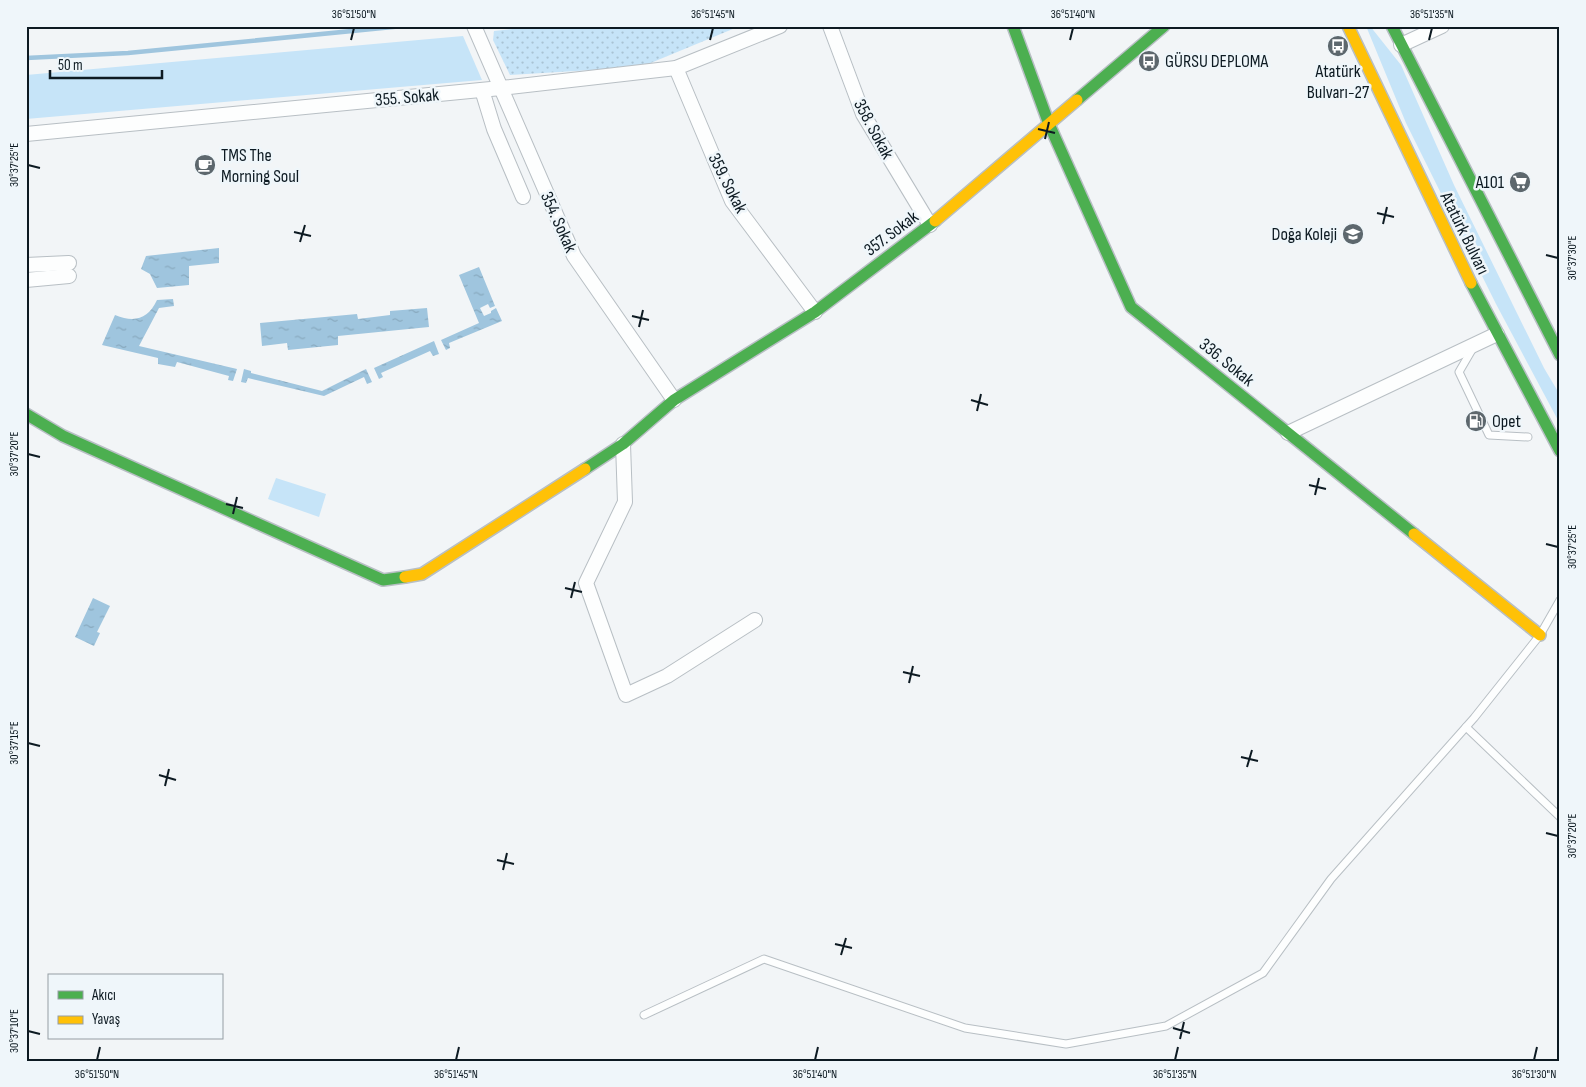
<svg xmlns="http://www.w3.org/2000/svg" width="1586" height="1087" font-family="'Sofia Sans Condensed',sans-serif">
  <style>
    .grass { fill: #c6e4f8 }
    .park { fill: url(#park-dots) }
    .water { fill: url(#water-ripples) }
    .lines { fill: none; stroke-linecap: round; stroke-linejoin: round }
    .stream { stroke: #9fc5de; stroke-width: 4.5 }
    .lane-casing { stroke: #b8bfc4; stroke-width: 9 }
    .street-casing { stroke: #b8bfc4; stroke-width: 16 }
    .fast-casing { stroke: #b8bfc4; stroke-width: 14 }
    .slow-casing { stroke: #b8bfc4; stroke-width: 14 }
    .lane { stroke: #fdfefe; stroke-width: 7 }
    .street { stroke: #fdfefe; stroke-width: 14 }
    .fast { stroke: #4caf50; stroke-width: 11 }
    .slow { stroke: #ffc107; stroke-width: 11 }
    .ticks { fill: none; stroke: #0d1a22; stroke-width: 2 }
    .labels { text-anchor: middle; stroke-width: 5; stroke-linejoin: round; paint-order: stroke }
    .poi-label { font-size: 18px; fill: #0d1a22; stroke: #eff6fa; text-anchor: start }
    .street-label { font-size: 18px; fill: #0d1a22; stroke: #eff6fa }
    .neatline { fill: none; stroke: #0d1a22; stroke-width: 2 }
    .ticks-label { font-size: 12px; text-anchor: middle; fill: #0d1a22 }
  </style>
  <defs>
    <pattern id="park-dots" width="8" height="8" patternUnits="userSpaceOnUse" patternTransform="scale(1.25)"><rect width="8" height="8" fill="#c6e4f8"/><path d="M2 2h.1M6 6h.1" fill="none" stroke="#a9c3d4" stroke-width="1.8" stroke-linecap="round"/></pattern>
    <pattern id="water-ripples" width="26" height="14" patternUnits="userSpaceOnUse" patternTransform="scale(1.25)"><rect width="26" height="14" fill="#9fc5de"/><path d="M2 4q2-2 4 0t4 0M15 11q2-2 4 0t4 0" fill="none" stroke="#88a9be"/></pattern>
  </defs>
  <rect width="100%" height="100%" fill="#f2f5f7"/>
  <!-- grass -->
  <g class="grass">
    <path d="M1366,26H1370L1401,65L1454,185L1544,368L1560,395V424L1496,304L1406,123Z"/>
    <path d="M463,36L482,80L26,119V75Z"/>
    <path d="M276,478L326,494L319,517L268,499Z"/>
  </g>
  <!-- park -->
  <path class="park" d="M538,26H740L641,67L510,75L493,40L494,31Z"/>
  <!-- water -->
  <g class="water">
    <path d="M219,248V263L189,266V285L157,288L150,274L141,269L146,256Z"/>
    <path d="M479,267L495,306L490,308L488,304L480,308L484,316L491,313V311L496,308L502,321L449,343L450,348L446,350L441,340L479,323L459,275Z"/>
    <path d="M173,299L174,306L159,308L139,346L237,369L233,381L228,380L229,376L177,362L175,367L158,364V358L102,345L115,315C135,323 148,319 157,300Z"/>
    <path d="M427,308L429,327L338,336V345L288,350L287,343L262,346L260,323L357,314L358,319L390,315V311Z"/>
    <path d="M434,341L439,354L433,356L430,351L381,373L383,377L379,379L374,368Z"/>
    <path d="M244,369L251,371V373L322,391L366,369L372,382L367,384L364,377L324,396L248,378L246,383L241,382Z"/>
    <path d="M93,598L110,606L97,632L100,633L94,646L75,637Z"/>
  </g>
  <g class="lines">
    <!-- stream -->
    <path class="stream" d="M26,58L128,53L403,26"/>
    <!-- lane casing -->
    <g class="lane-casing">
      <g id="lane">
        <path d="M1473,348L1459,372L1489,435L1528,437"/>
        <path d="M1466,727L1560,817"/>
        <path d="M644,1015L764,959L965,1028L1066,1044L1166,1026L1263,973L1331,879L1474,718L1540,635L1560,600"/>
      </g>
    </g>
    <!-- street casing -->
    <g class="street-casing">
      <g id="street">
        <path d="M474,26L574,256L674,400"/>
        <path d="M830,26L863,114L930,225"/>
        <path d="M1401,45L1442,26"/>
        <path d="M676,68L732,201L815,312"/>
        <path d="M482,90L494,129L523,197"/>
        <path d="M26,134L501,88L676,68L780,26"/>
        <path d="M26,265L69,263"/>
        <path d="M26,280L69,276"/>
        <path d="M1288,433L1497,334"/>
        <path d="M623,444L625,502L586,583L626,695L667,676L755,620"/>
      </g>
    </g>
    <!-- fast casing -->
    <g class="fast-casing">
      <g id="fast">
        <path d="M1013,26L1049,124L1131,307L1414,534"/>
        <path d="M1392,26L1560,355"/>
        <path d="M1077,100L1164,26"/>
        <path d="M1471,283L1560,451"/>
        <path d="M26,414L63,436L383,580L405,577"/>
        <path d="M585,469L623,444L674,400L815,312L935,221"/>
      </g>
    </g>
    <!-- slow casing -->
    <g class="slow-casing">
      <g id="slow">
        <path d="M1348,26L1471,283"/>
        <path d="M935,221L1077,100"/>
        <path d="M1414,534L1540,635"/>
        <path d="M405,577L422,574L585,469"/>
      </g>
    </g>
    <!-- lane -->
    <use href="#lane" class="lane"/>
    <!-- street -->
    <use href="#street" class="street"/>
    <!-- fast -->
    <use href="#fast" class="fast"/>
    <!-- slow -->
    <use href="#slow" class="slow"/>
  </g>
  <!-- ticks -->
  <path class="ticks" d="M351,40L354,28M710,40L713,28M1070,40L1073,28M1429,40L1432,28M1038,129L1055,133M1045,139L1049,122M28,165L40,168M1377,213L1394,217M1383,224L1387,207M294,232L311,236M300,242L305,225M1546,255L1558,258M632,316L649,320M639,327L643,310M971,400L988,405M977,411L981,394M28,454L40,457M1309,485L1326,489M1315,495L1319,478M226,504L243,508M233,514L237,497M1546,544L1558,547M565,588L582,592M571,598L575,582M903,672L920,676M909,683L913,666M28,743L40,746M1241,757L1258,761M1247,767L1252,750M159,775L176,780M165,786L169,769M1546,833L1558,836M497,860L514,864M503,870L507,853M835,944L852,948M841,955L846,938M1173,1028L1190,1033M28,1031L40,1034M1180,1039L1184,1022M97,1060L100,1047M456,1060L459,1047M815,1060L818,1047M1175,1060L1178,1047M1534,1060L1537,1047"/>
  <!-- icons -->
  <defs>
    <g id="bus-disc" transform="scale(1.125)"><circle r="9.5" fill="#5d676d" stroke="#eff6fa"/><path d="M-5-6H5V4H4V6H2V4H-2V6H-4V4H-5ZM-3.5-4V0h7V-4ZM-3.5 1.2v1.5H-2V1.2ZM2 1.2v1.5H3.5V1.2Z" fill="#fff"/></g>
    <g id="cafe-disc" transform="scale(1.125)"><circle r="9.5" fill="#5d676d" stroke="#eff6fa"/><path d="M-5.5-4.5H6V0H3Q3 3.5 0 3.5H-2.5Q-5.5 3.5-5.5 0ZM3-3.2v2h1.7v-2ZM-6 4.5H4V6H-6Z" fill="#fff"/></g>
    <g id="supermarket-disc" transform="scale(1.125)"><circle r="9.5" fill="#5d676d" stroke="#eff6fa"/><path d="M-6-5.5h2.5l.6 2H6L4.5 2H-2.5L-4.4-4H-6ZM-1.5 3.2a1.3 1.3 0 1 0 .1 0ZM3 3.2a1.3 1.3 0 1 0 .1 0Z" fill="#fff"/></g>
    <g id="school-disc" transform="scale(1.125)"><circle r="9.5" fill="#5d676d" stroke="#eff6fa"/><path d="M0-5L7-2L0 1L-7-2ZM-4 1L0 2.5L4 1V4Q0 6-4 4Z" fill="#fff"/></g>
    <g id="fuel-disc" transform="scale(1.125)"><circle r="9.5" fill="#5d676d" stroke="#eff6fa"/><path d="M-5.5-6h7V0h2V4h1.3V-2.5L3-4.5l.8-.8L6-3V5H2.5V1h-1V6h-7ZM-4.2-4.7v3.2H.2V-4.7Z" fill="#fff"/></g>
  </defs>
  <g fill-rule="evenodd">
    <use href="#bus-disc" x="1338" y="46"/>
    <use href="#bus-disc" x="1149" y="61"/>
    <use href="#cafe-disc" x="205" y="165"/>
    <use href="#supermarket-disc" x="1520" y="182"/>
    <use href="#school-disc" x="1353" y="234"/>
    <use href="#fuel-disc" x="1476" y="421"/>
  </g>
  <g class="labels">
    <!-- poi labels -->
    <g class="poi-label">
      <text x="1165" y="67">GÜRSU DEPLOMA</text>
      <text x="1338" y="77" text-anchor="middle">Atatürk<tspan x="1338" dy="21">Bulvarı-27</tspan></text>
      <text x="221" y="161">TMS The<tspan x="221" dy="21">Morning Soul</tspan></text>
      <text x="1504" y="188" text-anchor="end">A101</text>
      <text x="1337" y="240" text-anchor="end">Doğa Koleji</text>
      <text x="1492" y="427">Opet</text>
    </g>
    <!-- street labels -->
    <g class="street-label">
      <text transform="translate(407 97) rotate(-5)" y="6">355. Sokak</text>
      <text transform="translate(874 129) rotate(62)" y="6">358. Sokak</text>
      <text transform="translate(728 183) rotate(63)" y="6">359. Sokak</text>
      <text transform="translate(559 222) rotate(66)" y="6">354. Sokak</text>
      <text transform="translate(891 233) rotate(-37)" y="6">357. Sokak</text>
      <text transform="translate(1465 233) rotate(64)" y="6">Atatürk Bulvarı</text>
      <text transform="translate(1227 362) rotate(39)" y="6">336. Sokak</text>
    </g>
  </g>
  <!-- border -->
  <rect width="1586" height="1087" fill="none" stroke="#eff6fa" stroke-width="55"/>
  <!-- legend -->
  <rect x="48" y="974" width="175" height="65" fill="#eff6fa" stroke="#959ea4"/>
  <rect x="58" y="991" width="25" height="8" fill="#4caf50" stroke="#959ea4"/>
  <text x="92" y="1000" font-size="15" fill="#0d1a22">Akıcı</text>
  <rect x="58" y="1016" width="25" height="8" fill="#ffc107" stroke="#959ea4"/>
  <text x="92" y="1024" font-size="15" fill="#0d1a22">Yavaş</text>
  <!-- scale -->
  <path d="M50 70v8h112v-8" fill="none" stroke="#0d1a22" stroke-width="2.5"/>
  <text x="58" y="70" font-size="15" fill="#0d1a22" stroke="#eff6fa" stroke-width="4" paint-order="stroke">50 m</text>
  <rect x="28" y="28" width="1530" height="1032" class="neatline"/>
  <g class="ticks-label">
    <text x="354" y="18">36°51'50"N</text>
    <text x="713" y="18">36°51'45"N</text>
    <text x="1073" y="18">36°51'40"N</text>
    <text x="1432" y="18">36°51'35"N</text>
    <text transform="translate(14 165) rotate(-90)" y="4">30°37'25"E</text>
    <text transform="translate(1572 258) rotate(-90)" y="4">30°37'30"E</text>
    <text transform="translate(14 454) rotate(-90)" y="4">30°37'20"E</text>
    <text transform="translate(1572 547) rotate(-90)" y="4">30°37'25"E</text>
    <text transform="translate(14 743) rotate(-90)" y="4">30°37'15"E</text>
    <text transform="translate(1572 836) rotate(-90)" y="4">30°37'20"E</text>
    <text transform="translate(14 1031) rotate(-90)" y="4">30°37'10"E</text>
    <text x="97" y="1078">36°51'50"N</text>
    <text x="456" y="1078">36°51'45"N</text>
    <text x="815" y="1078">36°51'40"N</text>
    <text x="1175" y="1078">36°51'35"N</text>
    <text x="1534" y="1078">36°51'30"N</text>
  </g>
</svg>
